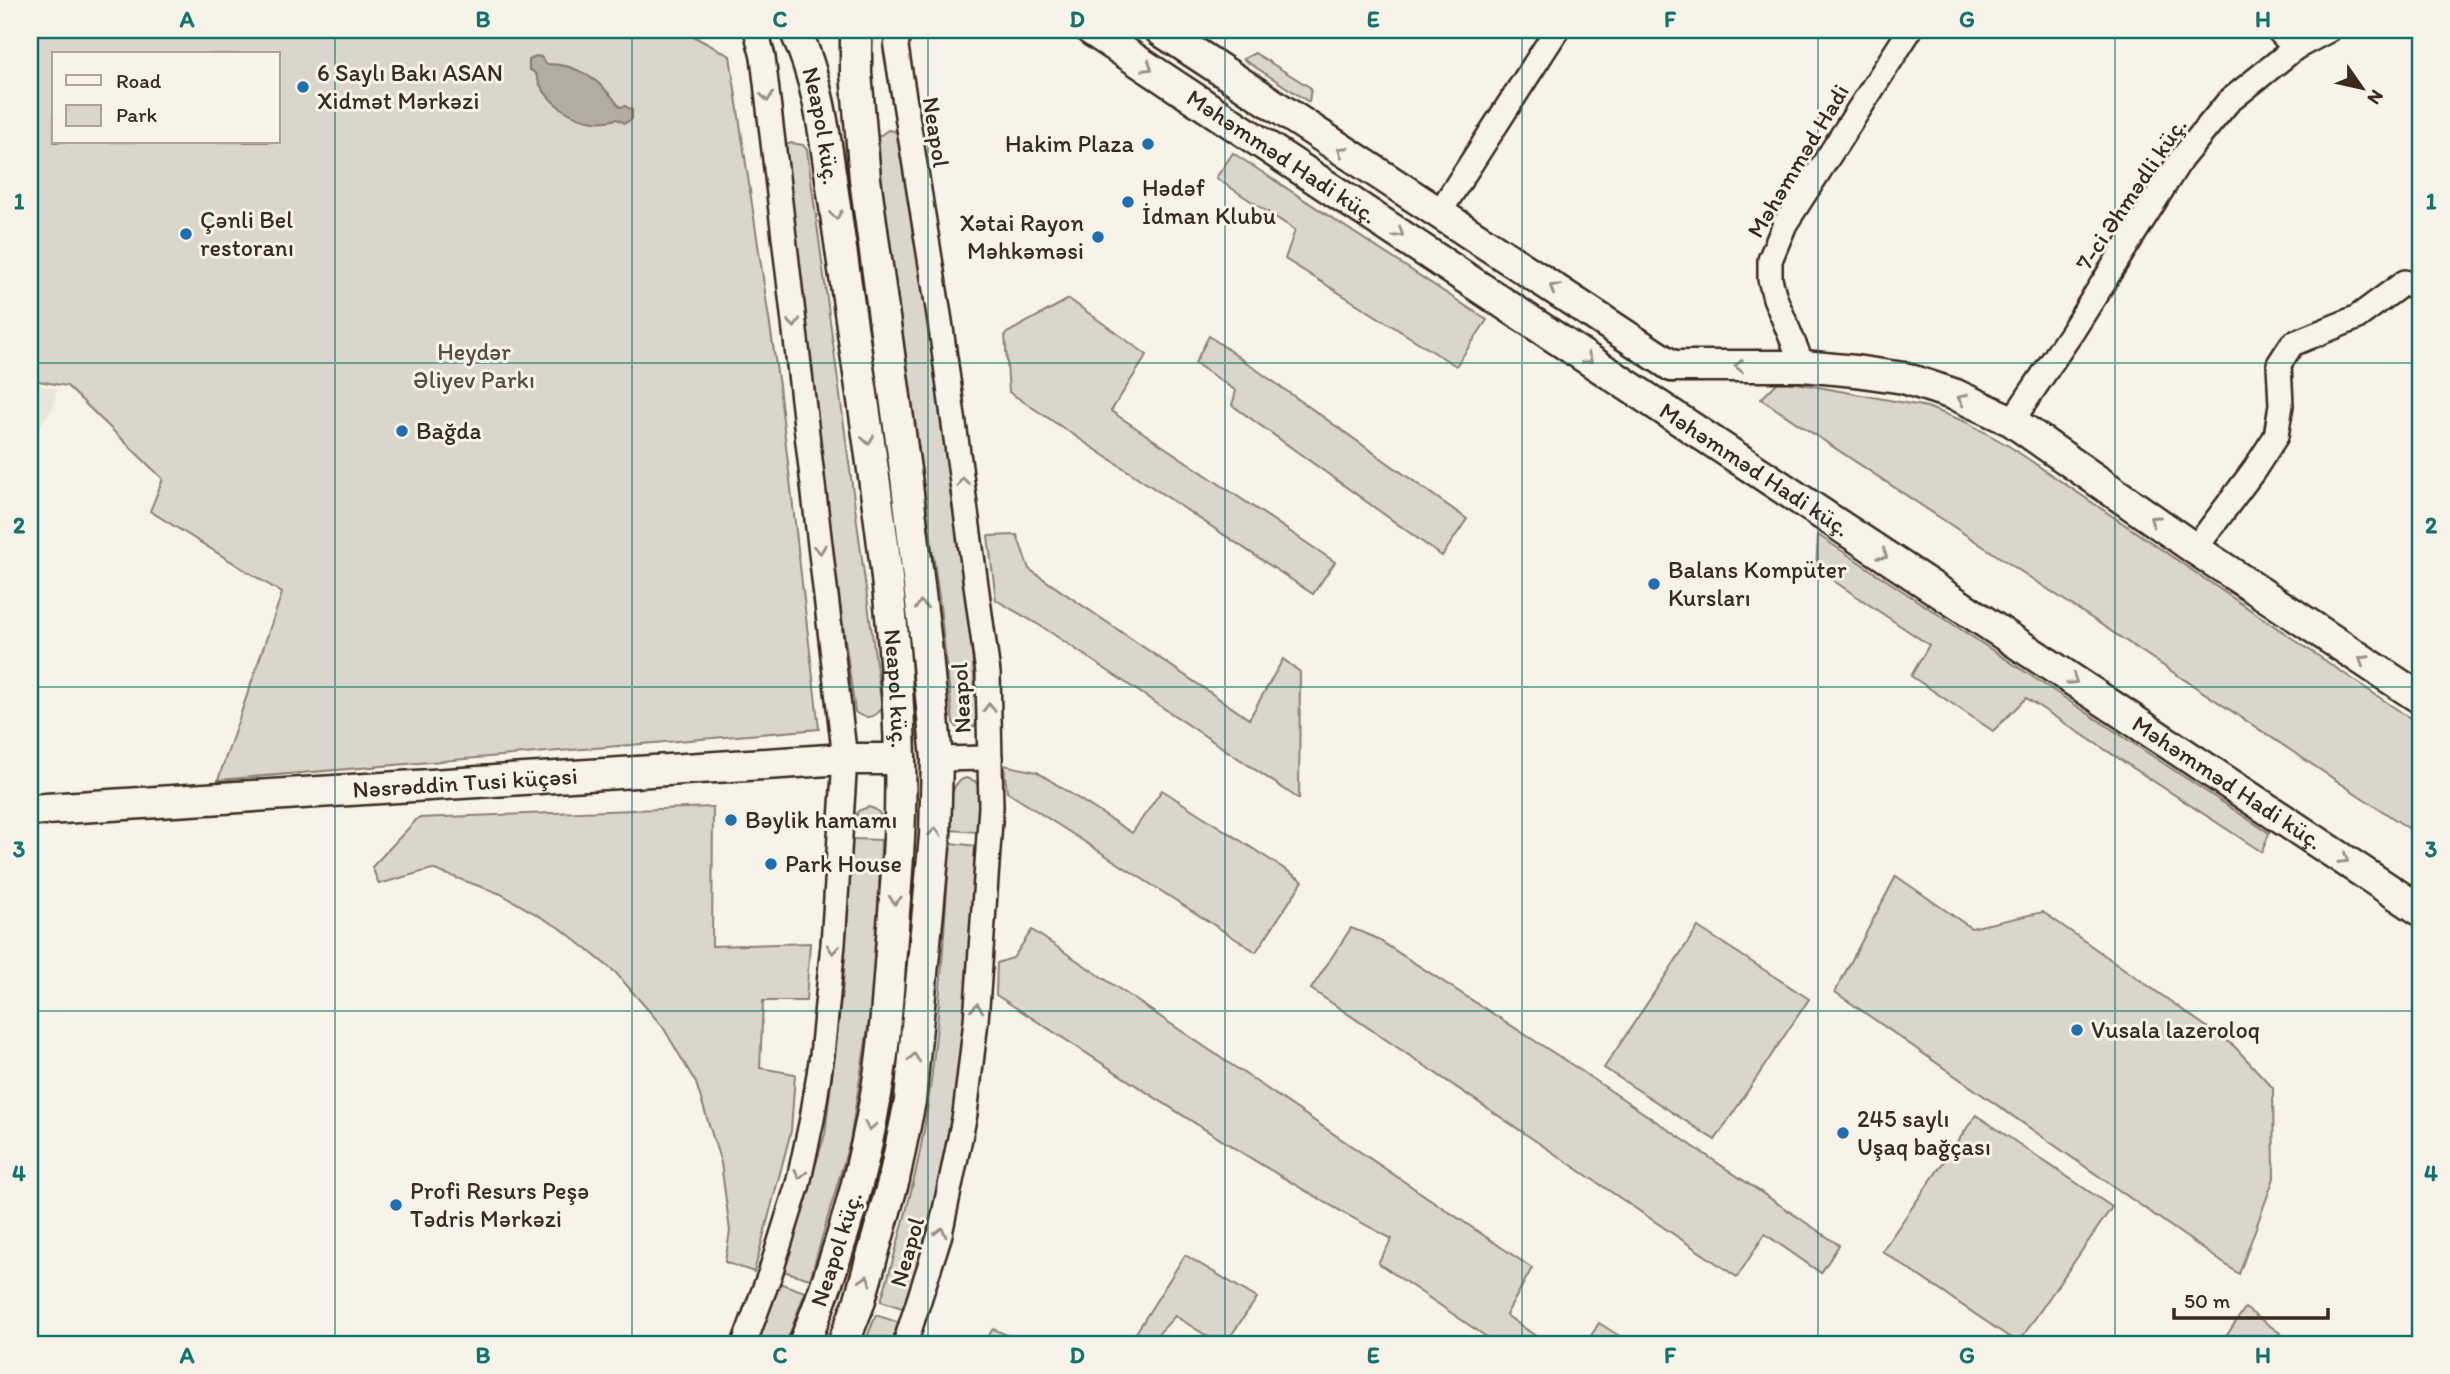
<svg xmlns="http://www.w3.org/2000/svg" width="2450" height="1374" font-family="Itim,sans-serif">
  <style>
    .built { fill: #e9e4d9 }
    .green { fill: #dbd6cb; stroke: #8b8074; stroke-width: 2; fill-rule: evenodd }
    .water { fill: #b4aca0; stroke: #84786c; stroke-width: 2 }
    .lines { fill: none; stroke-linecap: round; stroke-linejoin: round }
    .minor-casing { stroke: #3b2a1e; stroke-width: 28 }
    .major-casing { stroke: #3b2a1e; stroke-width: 35 }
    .minor { stroke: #f7f3e8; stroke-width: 23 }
    .major { stroke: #f7f3e8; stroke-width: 30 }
    .oneway { stroke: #998e83 }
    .grid { fill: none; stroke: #0f766e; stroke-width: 2; stroke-opacity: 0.55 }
    .poi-dot { fill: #1f6fb2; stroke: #f7f3e8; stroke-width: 2.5 }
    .labels { text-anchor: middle; stroke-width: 6; stroke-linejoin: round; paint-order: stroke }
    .poi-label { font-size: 24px; fill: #3b2a1e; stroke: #f7f3e8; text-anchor: start }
    .street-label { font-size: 24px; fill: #3b2a1e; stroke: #f7f3e8 }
    .park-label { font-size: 24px; fill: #5b4c41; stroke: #f7f3e8 }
    .neatline { fill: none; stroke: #0f766e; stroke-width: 2.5 }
    .grid-label { font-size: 23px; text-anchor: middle; font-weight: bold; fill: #0f766e }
  </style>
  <rect width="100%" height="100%" fill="#f7f3e8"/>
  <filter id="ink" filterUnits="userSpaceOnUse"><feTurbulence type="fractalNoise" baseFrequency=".0143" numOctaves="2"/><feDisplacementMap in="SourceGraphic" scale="14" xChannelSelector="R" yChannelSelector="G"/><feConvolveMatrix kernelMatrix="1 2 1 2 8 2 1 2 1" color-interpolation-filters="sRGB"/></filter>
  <g filter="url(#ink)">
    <!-- built -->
    <path class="built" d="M30,383L57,389L53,408L30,441Z"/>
    <!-- green -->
    <g class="green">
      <path d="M30,30H682L730,56L779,386L819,729L218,780L282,593L150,511L163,479L67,386L38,381L30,377ZM54,54H278V142H54Z"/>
      <path d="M1255,53L1311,88L1309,102L1243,59Z"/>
      <path d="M888,130L894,131L904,138L966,588L978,719L977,724L968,731L959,730L953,722L939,597L876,142L878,137Z"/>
      <path d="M791,143L803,145L807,150L882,708C875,718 865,720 855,712L779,155L786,145Z"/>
      <path d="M1233,153L1487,320L1456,366L1285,259L1295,230L1216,178Z"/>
      <path d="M1069,299L1147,355L1111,411L1335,562L1313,594L1009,392L1005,334Z"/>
      <path d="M1209,336L1467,519L1442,556L1232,405L1236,391L1195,363Z"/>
      <path d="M1780,380L1927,407L1966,422L2009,446L2420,725V836L1761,399Z"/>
      <path d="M1017,535L1029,569L1249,719L1283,659L1300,672L1299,799L1044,628L996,600L988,536Z"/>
      <path d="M1818,535L2269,833L2262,852L2026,698L1993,731L1911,676L1929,645L1816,569Z"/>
      <path d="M1004,765L1037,772L1132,833L1162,790L1303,881L1256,952L1007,792Z"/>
      <path d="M966,778L975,781L980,789L977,832L950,830C951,813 946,783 966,778Z"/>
      <path d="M713,807L712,946L810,943L806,1001H763L760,1068L795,1074L791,1131L754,1272L725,1262L730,1231L721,1163L696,1083L663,1027L616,973L563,930L501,894L432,869L379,884L372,867L418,818Z"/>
      <path d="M868,807C880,809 882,816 882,827L853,826L858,811Z"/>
      <path d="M852,839L881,840L875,984L850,1141L810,1279L783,1271L825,1134L843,984Z"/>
      <path d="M950,843L977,846C972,934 970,1024 954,1112C942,1179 924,1244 905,1309L881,1301C900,1237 919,1170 928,1104C940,1017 944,930 950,843Z"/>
      <path d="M1896,876L1971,928L2043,912L2234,1046L2273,1088L2274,1178L2239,1274L1835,992Z"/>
      <path d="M1698,927L1809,999L1715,1140L1604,1068Z"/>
      <path d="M1351,928L1374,937L1577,1068L1839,1245L1821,1273L1765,1234L1737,1277L1311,989Z"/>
      <path d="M1032,930L1532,1268L1506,1315L1547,1344H1497L1378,1263L1392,1239C1255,1167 1127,1078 996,995L997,963L1013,958Z"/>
      <path d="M1976,1115L2112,1207L2018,1343L1882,1251Z"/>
      <path d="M1185,1255L1257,1298L1225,1344H1220L1175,1316L1149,1344H1129Z"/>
      <path d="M779,1283L805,1292L786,1344H758Z"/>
      <path d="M2245,1308L2280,1333L2272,1344H2221Z"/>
      <path d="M876,1315L900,1323L891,1344H864Z"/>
      <path d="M1599,1323L1632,1344H1586Z"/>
      <path d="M993,1329L1028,1344H983Z"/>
    </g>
    <!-- water -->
    <path class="water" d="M536,56L541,57L546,64C578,63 602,82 620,107L625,106L632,110V119L625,123L617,119C585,129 544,106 536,74L529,69V60Z"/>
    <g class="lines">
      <!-- minor casing -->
      <g class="minor-casing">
        <g id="minor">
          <path d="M899,30L896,47L940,321L988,673L991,807L976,1021L965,1114L940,1234L905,1344"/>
          <path d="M2278,30L2295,48"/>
          <path d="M1439,213L1557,30"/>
          <path d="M1803,366L1775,298L1770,279V260L1785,224L1910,30"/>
          <path d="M2012,421L2072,332L2181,159L2228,102L2295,48L2329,30"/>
          <path d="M2195,549L2254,470L2276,436L2281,405L2279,364L2292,344L2356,318L2405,282"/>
          <path d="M937,759L990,758"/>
          <path d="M744,1344L770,1274L798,1184L812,1119L822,1055L833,944L845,759L763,57L756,30"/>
        </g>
      </g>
      <!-- major casing -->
      <g class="major-casing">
        <g id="major">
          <path id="s1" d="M795,30C817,76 824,129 831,179C838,226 844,272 851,319C872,464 897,612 900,759C902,815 897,871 893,926C888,984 886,1043 875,1100C861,1184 835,1266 804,1344"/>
          <path id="s2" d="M1091,30L2420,910"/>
          <path d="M1160,30L1672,366"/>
          <path d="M1672,366H1803L1855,371L1904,378L1956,395L2012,421L2195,549L2420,698"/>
          <path id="s3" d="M30,810L845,759H900"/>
          <path d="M843,1344L859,1303L894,1179L910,1101L935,836L937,759L926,644L906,477L865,179L856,73V30"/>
        </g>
      </g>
      <!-- minor -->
      <use href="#minor" class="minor"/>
      <!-- major -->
      <use href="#major" class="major"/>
    </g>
    <!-- one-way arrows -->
    <defs><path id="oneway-chevron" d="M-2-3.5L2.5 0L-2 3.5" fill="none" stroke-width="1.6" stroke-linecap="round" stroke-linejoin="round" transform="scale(1.75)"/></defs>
    <g class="oneway">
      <use href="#oneway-chevron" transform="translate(1148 67) rotate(33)"/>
      <use href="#oneway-chevron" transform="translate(767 97) rotate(83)"/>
      <use href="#oneway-chevron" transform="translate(1342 151) rotate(-147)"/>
      <use href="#oneway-chevron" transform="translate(836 215) rotate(82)"/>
      <use href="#oneway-chevron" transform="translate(1399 233) rotate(34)"/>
      <use href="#oneway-chevron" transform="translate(1554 288) rotate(-147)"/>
      <use href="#oneway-chevron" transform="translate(794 323) rotate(83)"/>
      <use href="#oneway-chevron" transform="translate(1588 359) rotate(33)"/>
      <use href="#oneway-chevron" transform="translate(1739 366) rotate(-180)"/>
      <use href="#oneway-chevron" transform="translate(1962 399) rotate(-157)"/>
      <use href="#oneway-chevron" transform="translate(868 440) rotate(82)"/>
      <use href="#oneway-chevron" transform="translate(963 482) rotate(-98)"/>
      <use href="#oneway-chevron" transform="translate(2154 520) rotate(-145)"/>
      <use href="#oneway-chevron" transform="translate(820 549) rotate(83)"/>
      <use href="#oneway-chevron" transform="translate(1883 555) rotate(33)"/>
      <use href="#oneway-chevron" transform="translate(921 605) rotate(-97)"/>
      <use href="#oneway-chevron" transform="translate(2363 660) rotate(-147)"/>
      <use href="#oneway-chevron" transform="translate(2073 680) rotate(33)"/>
      <use href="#oneway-chevron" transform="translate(989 708) rotate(-91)"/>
      <use href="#oneway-chevron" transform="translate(935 832) rotate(-87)"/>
      <use href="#oneway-chevron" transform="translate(2344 859) rotate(33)"/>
      <use href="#oneway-chevron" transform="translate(895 900) rotate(94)"/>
      <use href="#oneway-chevron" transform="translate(833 949) rotate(95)"/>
      <use href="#oneway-chevron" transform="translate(977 1008) rotate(-85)"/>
      <use href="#oneway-chevron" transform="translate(914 1058) rotate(-84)"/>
      <use href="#oneway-chevron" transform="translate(870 1126) rotate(101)"/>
      <use href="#oneway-chevron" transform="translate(800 1174) rotate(103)"/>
      <use href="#oneway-chevron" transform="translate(941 1232) rotate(-76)"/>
      <use href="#oneway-chevron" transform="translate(866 1280) rotate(-74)"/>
    </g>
  </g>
  <!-- grid -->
  <path class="grid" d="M335,30V1344M632,30V1344M928,30V1344M1225,30V1344M1522,30V1344M1818,30V1344M2115,30V1344M30,363H2420M30,687H2420M30,1011H2420"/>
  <!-- markers -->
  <g class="poi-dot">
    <circle cx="303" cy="87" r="7"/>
    <circle cx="1148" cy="144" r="7"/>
    <circle cx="1128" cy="202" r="7"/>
    <circle cx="186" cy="234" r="7"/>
    <circle cx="1098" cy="237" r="7"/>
    <circle cx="402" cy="431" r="7"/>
    <circle cx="1654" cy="584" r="7"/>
    <circle cx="731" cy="820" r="7"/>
    <circle cx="771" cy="864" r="7"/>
    <circle cx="2077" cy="1030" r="7"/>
    <circle cx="1843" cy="1133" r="7"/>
    <circle cx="396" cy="1205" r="7"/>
  </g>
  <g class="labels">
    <!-- poi labels -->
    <g class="poi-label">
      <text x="317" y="81">6 Saylı Bakı ASAN<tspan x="317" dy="28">Xidmət Mərkəzi</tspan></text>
      <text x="1134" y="152" text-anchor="end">Hakim Plaza</text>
      <text x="1142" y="196">Hədəf<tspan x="1142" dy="28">İdman Klubu</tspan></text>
      <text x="200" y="228">Çənli Bel<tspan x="200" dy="28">restoranı</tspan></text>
      <text x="1084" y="231" text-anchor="end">Xətai Rayon<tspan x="1084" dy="28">Məhkəməsi</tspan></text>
      <text x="416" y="439">Bağda</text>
      <text x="1668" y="578">Balans Kompüter<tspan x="1668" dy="28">Kursları</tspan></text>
      <text x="745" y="828">Bəylik hamamı</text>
      <text x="785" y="872">Park House</text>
      <text x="2091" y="1038">Vusala lazeroloq</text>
      <text x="1857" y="1127">245 saylı<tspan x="1857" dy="28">Uşaq bağçası</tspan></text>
      <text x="410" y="1199">Profi Resurs Peşə<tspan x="410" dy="28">Tədris Mərkəzi</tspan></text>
    </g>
    <!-- street labels -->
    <g class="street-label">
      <text dy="8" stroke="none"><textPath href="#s1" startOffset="100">Neapol küç.</textPath></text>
      <text transform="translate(936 132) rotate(81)" y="8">Neapol</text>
      <text dy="8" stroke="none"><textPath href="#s2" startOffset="229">Məhəmməd Hadi küç.</textPath></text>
      <text transform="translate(1798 161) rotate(-59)" y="8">Məhəmməd Hadi</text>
      <text transform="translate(2131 194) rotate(-56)" y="8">7-ci Əhmədli küç.</text>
      <text dy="8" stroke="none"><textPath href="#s2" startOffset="796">Məhəmməd Hadi küç.</textPath></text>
      <text dy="8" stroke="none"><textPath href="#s1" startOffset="668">Neapol küç.</textPath></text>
      <text transform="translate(961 698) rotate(-93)" y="8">Neapol</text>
      <text dy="8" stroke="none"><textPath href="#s3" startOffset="436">Nəsrəddin Tusi küçəsi</textPath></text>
      <text dy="8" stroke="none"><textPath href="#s2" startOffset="1363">Məhəmməd Hadi küç.</textPath></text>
      <text transform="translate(836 1249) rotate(-72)" y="8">Neapol küç.</text>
      <text transform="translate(907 1252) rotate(-74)" y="8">Neapol</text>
    </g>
    <!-- park labels -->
    <g class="park-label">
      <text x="474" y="360">Heydər<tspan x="474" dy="28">Əliyev Parkı</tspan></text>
    </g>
  </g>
  <!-- margin -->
  <rect width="2450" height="1374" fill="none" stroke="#f7f3e8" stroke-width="77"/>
  <!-- legend -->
  <rect x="52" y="52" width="228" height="91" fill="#f7f3e8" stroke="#aca397" stroke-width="2"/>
  <rect x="66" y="75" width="35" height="10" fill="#f7f3e8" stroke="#aca397" stroke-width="2"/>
  <text x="116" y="88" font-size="21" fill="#3b2a1e">Road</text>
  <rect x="66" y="105" width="35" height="21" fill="#dbd6cb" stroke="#aca397" stroke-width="2"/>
  <text x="116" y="122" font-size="21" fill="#3b2a1e">Park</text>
  <!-- north arrow -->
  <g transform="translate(2362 88) rotate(124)" stroke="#f7f3e8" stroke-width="5" paint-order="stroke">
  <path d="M0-5L12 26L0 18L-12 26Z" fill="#3b2a1e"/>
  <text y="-10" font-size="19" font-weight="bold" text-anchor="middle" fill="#3b2a1e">N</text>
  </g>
  <!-- scale -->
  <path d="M2174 1308v10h154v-10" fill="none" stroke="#3b2a1e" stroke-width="3.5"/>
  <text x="2184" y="1308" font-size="21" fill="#3b2a1e" stroke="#f7f3e8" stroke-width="5" paint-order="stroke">50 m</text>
  <rect x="38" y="38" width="2374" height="1298" class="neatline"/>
  <g class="grid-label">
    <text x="187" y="27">A</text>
    <text x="483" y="27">B</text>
    <text x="780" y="27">C</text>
    <text x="1077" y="27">D</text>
    <text x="1373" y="27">E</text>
    <text x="1670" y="27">F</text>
    <text x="1967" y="27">G</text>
    <text x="2263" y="27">H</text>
    <text x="19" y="209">1</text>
    <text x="2431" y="209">1</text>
    <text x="19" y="533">2</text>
    <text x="2431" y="533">2</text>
    <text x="19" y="857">3</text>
    <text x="2431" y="857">3</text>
    <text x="19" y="1181">4</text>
    <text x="2431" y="1181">4</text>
    <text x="187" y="1363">A</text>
    <text x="483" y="1363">B</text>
    <text x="780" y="1363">C</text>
    <text x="1077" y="1363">D</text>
    <text x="1373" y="1363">E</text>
    <text x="1670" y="1363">F</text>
    <text x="1967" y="1363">G</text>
    <text x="2263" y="1363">H</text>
  </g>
</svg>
